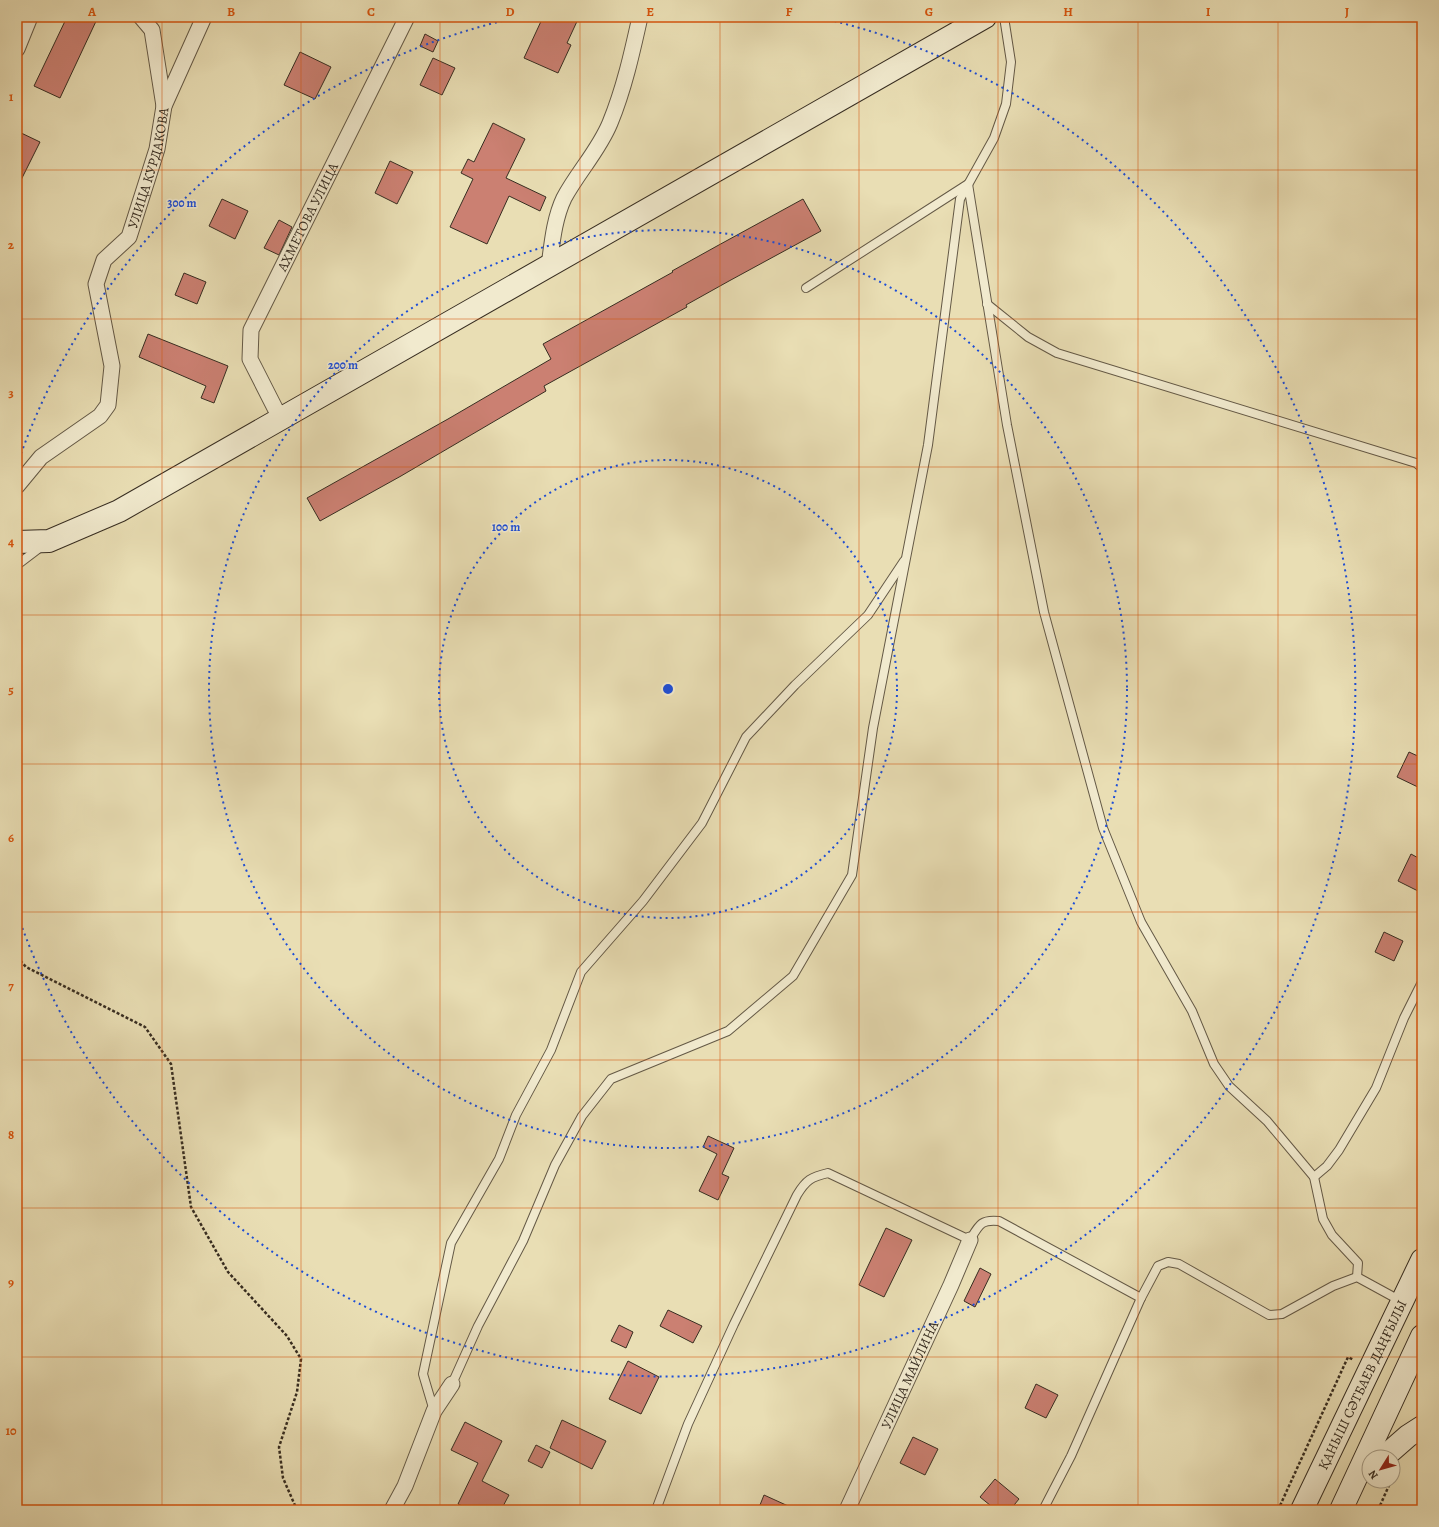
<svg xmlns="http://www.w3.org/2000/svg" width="1439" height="1527" font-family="Alegreya,serif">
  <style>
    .building { fill: #cb8072; stroke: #372d21 }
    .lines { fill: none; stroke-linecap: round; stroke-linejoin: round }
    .lane-casing { stroke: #645946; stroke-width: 10 }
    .street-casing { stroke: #645946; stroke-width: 17 }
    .secondary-casing { stroke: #372d21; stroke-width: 24 }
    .path { stroke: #372d21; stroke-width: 2.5; stroke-dasharray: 3 2; stroke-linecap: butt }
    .lane { stroke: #f1eace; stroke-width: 8 }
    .street { stroke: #f1eace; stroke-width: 15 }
    .secondary { stroke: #f1eace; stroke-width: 22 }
    .grid { fill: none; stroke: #d6550e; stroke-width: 1; stroke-opacity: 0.55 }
    .ring { fill: none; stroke: #1d4ed8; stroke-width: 2; stroke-dasharray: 2 4 }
    .labels { text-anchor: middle; stroke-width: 3; stroke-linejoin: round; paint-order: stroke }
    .street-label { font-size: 14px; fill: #372d21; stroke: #f1eace }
    .centre { fill: #1d4ed8; stroke: #f1eace; stroke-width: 2 }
    .ring-label { font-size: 12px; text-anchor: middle; font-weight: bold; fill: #1d4ed8; stroke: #f1eace; stroke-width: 3; stroke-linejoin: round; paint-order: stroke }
    .neatline { fill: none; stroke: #d6550e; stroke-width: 1.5 }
    .grid-label { font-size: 13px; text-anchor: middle; font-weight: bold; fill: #d6550e }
  </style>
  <rect width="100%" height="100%" fill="#e9deb4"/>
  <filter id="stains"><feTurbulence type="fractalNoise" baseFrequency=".005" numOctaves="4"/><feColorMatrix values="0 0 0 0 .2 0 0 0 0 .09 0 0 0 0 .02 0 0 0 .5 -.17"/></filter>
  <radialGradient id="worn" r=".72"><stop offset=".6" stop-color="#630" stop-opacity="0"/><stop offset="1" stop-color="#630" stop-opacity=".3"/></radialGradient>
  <!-- building -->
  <g class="building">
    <path d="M67,17H98L60,98L34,86Z"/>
    <path d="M543,17H579L567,43L571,45L558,73L524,58Z"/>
    <path d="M425,34L438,41L433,52L420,46Z"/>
    <path d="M300,52L331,67L315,99L284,85Z"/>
    <path d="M433,58L455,68L442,95L420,85Z"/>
    <path d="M493,123L525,139L506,178L546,197L540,211L509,196L487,244L450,227L473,179L461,173L468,159L474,162Z"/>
    <path d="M17,131L40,142L17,188Z"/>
    <path d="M390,161L413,172L397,204L375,193Z"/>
    <path d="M222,199L248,211L235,239L209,226Z"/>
    <path d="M803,199L821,231L729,281L686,305L687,307L544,386L546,391L401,476L320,521L307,498L448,419L551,359L543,344L673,272L672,271L717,246Z"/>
    <path d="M279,220L292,227L279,255L264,248Z"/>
    <path d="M184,273L206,282L197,304L175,295Z"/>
    <path d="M148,334L228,366L214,403L201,398L206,386L139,357Z"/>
    <path d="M1409,752L1422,758V789L1397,777Z"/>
    <path d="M1411,854L1422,860V893L1398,881Z"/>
    <path d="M1384,932L1403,941L1394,961L1375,952Z"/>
    <path d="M708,1136L734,1148L722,1174L729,1177L718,1200L699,1191L717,1154L703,1147Z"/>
    <path d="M886,1228L912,1240L884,1297L859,1285Z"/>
    <path d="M980,1268L991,1274L975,1307L964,1301Z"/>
    <path d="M668,1310L702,1326L693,1343L660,1326Z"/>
    <path d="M619,1325L633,1332L626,1348L611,1341Z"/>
    <path d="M628,1361L659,1377L641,1414L609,1399Z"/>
    <path d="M1036,1384L1058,1395L1046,1418L1025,1408Z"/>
    <path d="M562,1420L606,1441L592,1469L550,1448Z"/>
    <path d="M465,1422L502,1441L482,1481L509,1495L501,1510H470L458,1504L478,1463L451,1450Z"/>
    <path d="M913,1437L938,1449L925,1475L900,1463Z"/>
    <path d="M536,1445L550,1452L542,1468L528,1461Z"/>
    <path d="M995,1479L1019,1499L1010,1510H996L980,1497Z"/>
    <path d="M764,1495L797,1510H758Z"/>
  </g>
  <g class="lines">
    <!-- lane casing -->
    <g class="lane-casing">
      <g id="lane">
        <path d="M806,288L968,184L1007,425L1044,612L1103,828L1141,922L1192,1011L1214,1064L1229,1086L1267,1121L1314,1177L1323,1219L1332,1235L1358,1263L1357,1277"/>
        <path d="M987,304L1028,337L1057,353L1416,463L1422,468"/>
        <path d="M17,565L42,546"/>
        <path d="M1314,1177L1327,1166L1339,1150L1376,1088L1404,1018L1422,982"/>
        <path d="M452,1384L478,1326L523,1241L555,1165L582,1116L611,1079L728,1031L793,976L852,875L873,728L928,445L960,199L994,138L1006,104L1011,62L1004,17"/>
        <path d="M434,1411L423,1374L451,1243L499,1159L516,1115L551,1050L581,972L643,901L702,823L746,737L795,685L868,615L904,561"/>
        <path d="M656,1510L688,1424L734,1324L797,1195C806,1180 811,1177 828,1173L970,1240C979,1225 981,1219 999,1221L1141,1298"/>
        <path d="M1043,1510L1071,1456L1141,1298L1158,1266L1168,1262L1179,1264L1269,1315L1282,1314L1333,1286L1357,1277L1401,1301"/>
      </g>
    </g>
    <!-- street casing -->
    <g class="street-casing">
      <g id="street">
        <path d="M141,17L152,30L164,106"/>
        <path d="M17,49L30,17"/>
        <path d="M549,266C552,244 554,219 564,198C578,172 599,150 610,123C624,89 632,53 640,17"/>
        <path id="s1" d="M281,420L250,359L251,330L407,17"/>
        <path id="s2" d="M17,486L41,457L100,416L108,405L112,366L96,284L104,260L129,237L157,149L164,106L204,17"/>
        <path d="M392,1510L405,1486L434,1411L452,1384"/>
        <path id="s3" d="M847,1510L951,1285L970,1240"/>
      </g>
    </g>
    <!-- secondary casing -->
    <g class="secondary-casing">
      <g id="secondary">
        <path d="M17,542L49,541L119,511L985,17"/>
        <path d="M1384,1457L1408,1436L1422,1427"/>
        <path id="s4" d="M1302,1510L1422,1260"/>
        <path d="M1341,1510L1422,1336"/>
      </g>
    </g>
    <!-- path -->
    <g class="path">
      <path d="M17,957L26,967L145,1027L171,1064L191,1207L228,1272L287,1336L301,1359L297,1392L279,1447L283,1478L297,1510"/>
      <path d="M1278,1510L1348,1357L1354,1360"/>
      <path d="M1378,1510L1391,1481"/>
    </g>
    <!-- lane -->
    <use href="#lane" class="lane"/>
    <!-- street -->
    <use href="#street" class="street"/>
    <!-- secondary -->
    <use href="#secondary" class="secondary"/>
  </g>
  <!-- grid -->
  <path class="grid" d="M162,17V1510M301,17V1510M440,17V1510M580,17V1510M720,17V1510M859,17V1510M998,17V1510M1138,17V1510M1278,17V1510M17,170H1422M17,319H1422M17,467H1422M17,615H1422M17,764H1422M17,912H1422M17,1060H1422M17,1208H1422M17,1357H1422"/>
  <!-- distance rings -->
  <g class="ring">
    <circle cx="668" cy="689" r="229"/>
    <circle cx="668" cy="689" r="459"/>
    <path d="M17 465A688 688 0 0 1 519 17M817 17A688 688 0 1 1 17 913"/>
  </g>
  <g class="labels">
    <!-- street labels -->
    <g class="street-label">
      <text dy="5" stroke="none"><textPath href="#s2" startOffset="377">УЛИЦА КУРДАКОВА</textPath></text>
      <text dy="5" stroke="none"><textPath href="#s1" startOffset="224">АХМЕТОВА УЛИЦА</textPath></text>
      <text dy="5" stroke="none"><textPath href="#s3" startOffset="149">УЛИЦА МАЙЛИНА</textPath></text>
      <text dy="5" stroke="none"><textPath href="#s4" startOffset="139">ҚАНЫШ СӘТБАЕВ ДАҢҒЫЛЫ</textPath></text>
    </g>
  </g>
  <circle cx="668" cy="689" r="6" class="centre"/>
  <g class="ring-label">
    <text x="182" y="207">300 m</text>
    <text x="343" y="369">200 m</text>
    <text x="506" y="531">100 m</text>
  </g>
  <!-- margin -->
  <rect width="1439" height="1527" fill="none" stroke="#e9deb4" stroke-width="44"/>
  <!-- north arrow -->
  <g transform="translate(1381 1469) rotate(233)"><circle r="19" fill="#f1eace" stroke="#a79e89"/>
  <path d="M0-3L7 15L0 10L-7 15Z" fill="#8f2418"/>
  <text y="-6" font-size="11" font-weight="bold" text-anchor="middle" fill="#372d21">N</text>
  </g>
  <rect x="22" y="22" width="1395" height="1483" class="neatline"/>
  <g class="grid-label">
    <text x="92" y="16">A</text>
    <text x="231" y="16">B</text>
    <text x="371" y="16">C</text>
    <text x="510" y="16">D</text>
    <text x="650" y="16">E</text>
    <text x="789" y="16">F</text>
    <text x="929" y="16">G</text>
    <text x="1068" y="16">H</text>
    <text x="1208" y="16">I</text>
    <text x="1347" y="16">J</text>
    <text x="11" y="101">1</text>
    <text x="11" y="249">2</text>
    <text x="11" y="397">3</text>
    <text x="11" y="546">4</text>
    <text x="11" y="694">5</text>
    <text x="11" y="842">6</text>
    <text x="11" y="990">7</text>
    <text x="11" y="1139">8</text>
    <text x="11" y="1287">9</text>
    <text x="11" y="1435">10</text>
  </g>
  <rect width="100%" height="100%" filter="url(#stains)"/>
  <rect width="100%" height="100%" fill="url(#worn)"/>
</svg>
